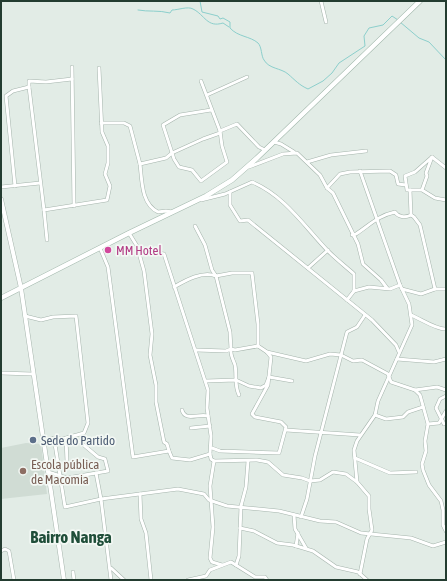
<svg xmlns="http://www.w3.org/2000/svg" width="447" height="581" font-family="'Asap Condensed',sans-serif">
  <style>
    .built { fill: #d0dcd4 }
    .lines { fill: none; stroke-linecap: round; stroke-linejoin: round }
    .stream { stroke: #8ccfcc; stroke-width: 1 }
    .minor-casing { stroke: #a5b4ac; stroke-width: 4 }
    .tertiary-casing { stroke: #a5b4ac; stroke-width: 5 }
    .secondary-casing { stroke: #a1b7ab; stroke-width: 5.5 }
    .minor { stroke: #fff; stroke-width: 3 }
    .tertiary { stroke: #fff; stroke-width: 4 }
    .secondary { stroke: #fff; stroke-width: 4.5 }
    .hotel-dot { fill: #d1479c; stroke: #f3f8f4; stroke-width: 1.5 }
    .service-dot { fill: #5c6f8a; stroke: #f3f8f4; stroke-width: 1.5 }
    .education-dot { fill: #8d6e63; stroke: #f3f8f4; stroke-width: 1.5 }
    .labels { text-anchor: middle; stroke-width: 3.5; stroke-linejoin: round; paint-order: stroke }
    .hotel-label { font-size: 13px; fill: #b23c85; stroke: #f3f8f4; text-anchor: start }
    .service-label { font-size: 13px; fill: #4e5e75; stroke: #f3f8f4; text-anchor: start }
    .education-label { font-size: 13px; fill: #785e54; stroke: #f3f8f4; text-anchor: start }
    .district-label { font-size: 17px; font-weight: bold; fill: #1f4e39; stroke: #f3f8f4 }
  </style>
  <rect width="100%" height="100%" fill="#e2ece6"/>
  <!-- built -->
  <path class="built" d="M26,443L41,444L47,494L1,499V448Z"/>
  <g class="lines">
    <!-- stream -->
    <g class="stream">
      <path d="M200,1L202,12L218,16L220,19L223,18L230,22V28C238,37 250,36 258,43C262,47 261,56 264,60C269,69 281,68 288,74C295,80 299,85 308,89L323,81L332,73L339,63L365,46L364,36L369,28L383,25L392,16L398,20"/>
      <path d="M138,10C148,12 159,10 170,13L172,10C178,10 188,6 193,9C205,15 207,28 223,23L229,27"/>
      <path d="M400,22L419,38L429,42L446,60"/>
    </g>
    <!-- minor casing -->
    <g class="minor-casing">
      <g id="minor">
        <path d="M321,1L326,22"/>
        <path d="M72,67L74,206"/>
        <path d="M201,81L220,131L222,146L227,162L201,181L192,170L179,167L174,159L163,125L180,115L211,110"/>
        <path d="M207,95L247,77"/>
        <path d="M101,123H124L130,126L140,164"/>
        <path d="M220,131L237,124L259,147L265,150"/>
        <path d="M274,142L281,144L294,152"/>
        <path d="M432,157L446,168"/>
        <path d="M307,162L331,155L366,151"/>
        <path d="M249,167L283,154L297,153L320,175L327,188L333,193L358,244L363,264L381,280L387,288"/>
        <path d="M15,186L6,96L13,91L29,87"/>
        <path d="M1,187L40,183"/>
        <path d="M327,188L340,174L350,172L390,171L396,175L398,184L406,185"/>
        <path d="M422,190L427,176L426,173L432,157L415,172L405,176L407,190H422L435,198L446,200"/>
        <path d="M230,192V205L240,221L248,220L372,320L396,345L399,352"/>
        <path d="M201,200L225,194L252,182C285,196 304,226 328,251C336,259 345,266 354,274V291L347,300"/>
        <path d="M44,210L29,87V81L46,82L72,79"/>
        <path d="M172,212L166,211L158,212C141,204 142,180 140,164L166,158L172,153L203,139L220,133"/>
        <path d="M411,215L414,217L420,225L435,289"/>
        <path d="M195,226L205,245L212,270L216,276L232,273H252L258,324V346"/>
        <path d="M129,233L137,246L144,271L152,334L150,355L156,385V402L164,442L167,444L169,451"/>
        <path d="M352,235L356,234C370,225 377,216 395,212C398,217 405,218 411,215L410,190"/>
        <path d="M47,240L44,210L107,200L110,186L105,174L108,163V146L102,132L99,68"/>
        <path d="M100,248L108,267L133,457L169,451L172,458L190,460L210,454L211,459L214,461L257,460L268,462L283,475L302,478L310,481L320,480L333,472L346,474L357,482L369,496V509L372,530L367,539L360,574"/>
        <path d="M138,249L164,254L208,390L207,408L211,436L210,454"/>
        <path d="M308,268L328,250"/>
        <path d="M174,287C186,280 202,271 216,276L230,332L231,349L235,350L258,346L267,352L306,361L330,354L341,355L353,361L362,360L388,374L391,382L415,390L420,395L428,424L425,441L426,451L422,464L423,470L429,485L441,501L443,510V525L446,531"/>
        <path d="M402,289L421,294L435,289H446"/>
        <path d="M354,291L369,287L390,289L400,285L360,171"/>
        <path d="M411,315C421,319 437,330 446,329"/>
        <path d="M25,316L41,320L53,317L76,316L88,423L84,433L66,438L44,439"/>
        <path d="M196,350L226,351L231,349C230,355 233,359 235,365C237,375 234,385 239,395"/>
        <path d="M397,359L434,362L446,359"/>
        <path d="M1,373L32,374"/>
        <path d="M206,381L236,380L249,386L261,388L266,385L269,377L292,381"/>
        <path d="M415,390L437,387L446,390"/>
        <path d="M182,410C185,422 199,413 208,416"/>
        <path d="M375,415L386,419L403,417L408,412L423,407"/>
        <path d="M428,424L439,423L446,411"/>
        <path d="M444,424L436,408L440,399L446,396"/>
        <path d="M191,428L210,426"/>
        <path d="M286,430L360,435"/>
        <path d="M54,438L65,507L101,499L178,489L204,494L209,500L227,506L279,511L320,521L336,522L361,533L411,538L433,546L446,542"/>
        <path d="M66,438L67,462"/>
        <path d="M212,448L220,451L279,453L286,427L281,422L255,417L252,414L268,385L271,357L267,352"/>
        <path d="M355,458L390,473L416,472"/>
        <path d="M214,461L210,486L213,527L210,558L212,562L222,565"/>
        <path d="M48,472L67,478L108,471L105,459L98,457L73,436"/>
        <path d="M96,473L101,499L111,580"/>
        <path d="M357,482L354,450L357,441L375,415L378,401L412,325L409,304L400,285"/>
        <path d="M140,494L141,519L146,533L151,580"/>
        <path d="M294,515L295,529L306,548"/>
        <path d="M301,517L307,499L315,456L347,332L357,327L365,315"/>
        <path d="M240,528L254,531L277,543L293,545L313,551L336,567L358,572L367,580"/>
        <path d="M296,546L298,533"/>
        <path d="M1,551L5,549L9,551L14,580"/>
        <path d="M236,565L239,556L241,506L246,487L248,461"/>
        <path d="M111,568L124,580"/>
        <path d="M73,572L74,580"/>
        <path d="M188,580L206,576L210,570L231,562L255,577H265L267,580"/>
      </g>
    </g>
    <!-- tertiary casing -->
    <g class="tertiary-casing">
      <path id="tertiary" d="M1,199L21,288L64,580"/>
    </g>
    <!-- secondary casing -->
    <g class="secondary-casing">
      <path id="secondary" d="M1,298L129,233L206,196L232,180L257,158L420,1"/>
    </g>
    <!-- minor -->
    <use href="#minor" class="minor"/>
    <!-- tertiary -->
    <use href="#tertiary" class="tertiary"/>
    <!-- secondary -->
    <use href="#secondary" class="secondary"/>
  </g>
  <!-- markers -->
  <circle class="hotel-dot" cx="108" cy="250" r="4"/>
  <circle class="service-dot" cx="33" cy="440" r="4"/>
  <circle class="education-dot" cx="23" cy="471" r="4"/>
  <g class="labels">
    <!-- hotel labels -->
    <g class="hotel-label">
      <text x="116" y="255">MM Hotel</text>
    </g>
    <!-- service labels -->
    <g class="service-label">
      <text x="41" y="445">Sede do Partido</text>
    </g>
    <!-- education labels -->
    <g class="education-label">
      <text x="31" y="469">Escola pública<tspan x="31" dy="15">de Macomia</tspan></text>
    </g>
    <!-- district labels -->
    <g class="district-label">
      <text x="71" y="543">Bairro Nanga</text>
    </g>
  </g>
  <!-- border -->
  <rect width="447" height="581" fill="none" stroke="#233c30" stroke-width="4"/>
</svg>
